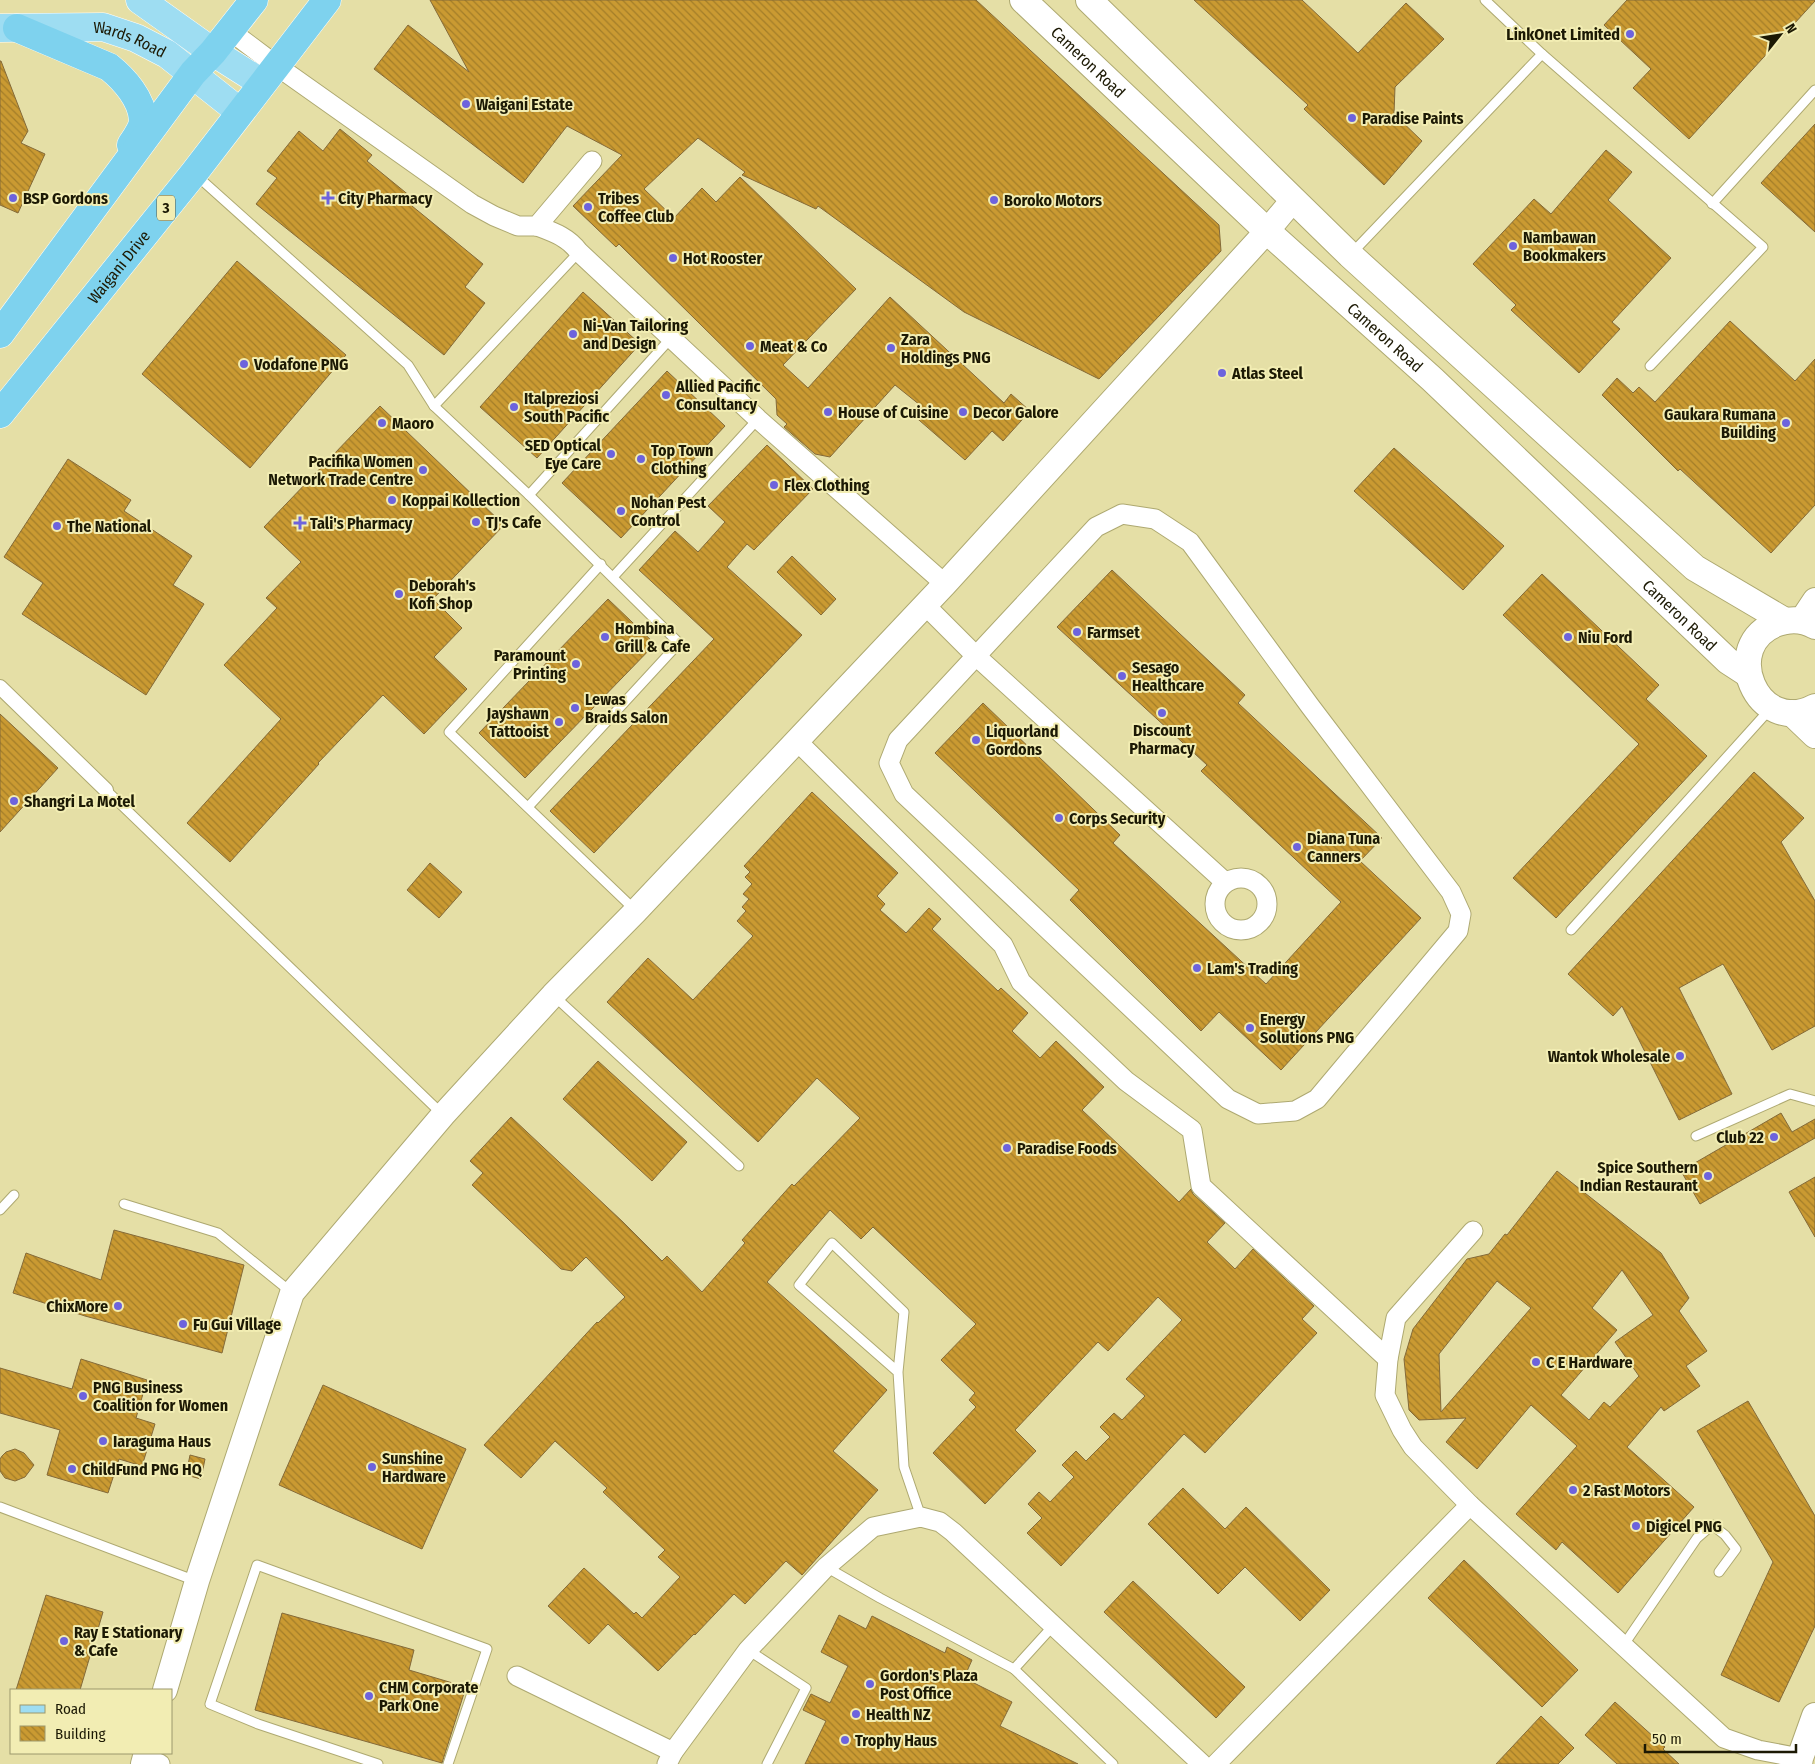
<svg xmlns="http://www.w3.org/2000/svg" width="1815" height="1764" font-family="'Fira Sans Condensed',sans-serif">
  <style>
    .building { fill: url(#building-back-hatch); stroke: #846a39; fill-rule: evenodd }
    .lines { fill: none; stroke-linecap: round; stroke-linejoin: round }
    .service-casing { stroke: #aea971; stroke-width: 11 }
    .pedestrian-casing { stroke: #aea971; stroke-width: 16 }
    .minor-casing { stroke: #aea971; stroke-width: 21 }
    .tertiary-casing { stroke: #aea971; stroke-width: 26 }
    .secondary-casing { stroke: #aea971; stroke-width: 28 }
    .primary-casing { stroke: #fff; stroke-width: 29 }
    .trunk-casing { stroke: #fff; stroke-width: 29 }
    .service { stroke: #fff; stroke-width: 9 }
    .pedestrian { stroke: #fff; stroke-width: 14 }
    .minor { stroke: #fff; stroke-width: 19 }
    .tertiary { stroke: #fff; stroke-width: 24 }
    .secondary { stroke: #fff; stroke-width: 26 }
    .primary { stroke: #9eddf2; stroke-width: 28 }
    .trunk { stroke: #7ed2ee; stroke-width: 28 }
    .poi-dot { fill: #6d63dd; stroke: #f2edb3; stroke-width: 2 }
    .labels { text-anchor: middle; stroke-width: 4; stroke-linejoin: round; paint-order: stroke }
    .shield { fill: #f2edb3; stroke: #5c5938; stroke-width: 1 }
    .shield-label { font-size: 15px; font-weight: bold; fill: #1c1904 }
    .poi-label { font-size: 16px; font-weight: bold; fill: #1c1904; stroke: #f2edb3; text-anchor: start }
    .street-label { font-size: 16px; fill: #1c1904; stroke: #f2edb3 }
  </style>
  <defs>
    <pattern id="building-back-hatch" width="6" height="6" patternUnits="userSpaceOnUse" patternTransform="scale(1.25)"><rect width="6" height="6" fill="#ca9a32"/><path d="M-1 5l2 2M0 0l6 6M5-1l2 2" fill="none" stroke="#a37d28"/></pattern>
  </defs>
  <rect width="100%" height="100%" fill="#e5dfa6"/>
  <!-- building -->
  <g class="building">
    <path d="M430,0H976L1219,225L1221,251L1099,379L964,312L818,206L816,209L742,175L745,172L698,138L644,189L674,218L702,188L716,202L740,177L856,289L783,365L808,388L890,297L1004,403L1011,394L1030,411L1003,441L992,431L965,460L912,414L920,405L895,385L830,457L815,454L784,427L787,424L777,415L776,399L619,244L616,247L573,206L622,155L567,126L523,183L374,69L408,25L469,72Z"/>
    <path d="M1194,0H1302L1358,53L1406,3L1444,39L1395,87L1394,114L1422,141L1384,185L1304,109L1308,105Z"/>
    <path d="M1627,0H1815V1L1689,139L1633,88L1651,69L1604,25Z"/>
    <path d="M0,61H1L28,131L21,143L45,154L18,213L0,205Z"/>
    <path d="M1815,124V232L1761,183Z"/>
    <path d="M340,129L372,155L367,161L416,201L412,206L483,264L465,287L485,303L444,355L256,204L277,178L267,171L299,131L323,151Z"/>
    <path d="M1606,150L1632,172L1608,200L1671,258L1612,322L1620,329L1579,373L1511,310L1516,305L1473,264L1534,199L1551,214Z"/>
    <path d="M237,261L346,355L250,468L142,374Z"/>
    <path d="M583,292L640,344L537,458L480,407Z"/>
    <path d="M1730,321L1795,381L1815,359V505L1771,553L1680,469L1678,471L1602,395L1617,378L1633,393L1639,387L1655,402Z"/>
    <path d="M667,371L725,426L621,538L562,483Z"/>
    <path d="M380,406L504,525L433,599L462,628L434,657L467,689L424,734L383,695L318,763L319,764L230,862L187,823L281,719L224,665L277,608L266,598L301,562L264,527Z"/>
    <path d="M767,445L813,489L754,550L747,544L727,567L802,635L594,853L550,811L714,639L639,570L675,531L698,552L725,522L708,506Z"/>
    <path d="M1394,448L1504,546L1463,590L1354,491Z"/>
    <path d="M68,459L131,500L124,511L192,556L173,585L204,604L146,695L22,614L43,583L4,557Z"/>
    <path d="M792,556L836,599L821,615L777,572Z"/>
    <path d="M1112,570L1245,695L1238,703L1382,838L1360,861L1421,918L1281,1070L1219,1012L1201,1031L1070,900L1079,890L935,753L983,703L1120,835L1113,843L1266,984L1341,902L1201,771L1207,765L1057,627Z"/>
    <path d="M1542,574L1659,685L1646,699L1707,756L1556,918L1513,878L1639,744L1503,615Z"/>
    <path d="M608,599L655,644L525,778L479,733Z"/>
    <path d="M0,714L58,768L0,832Z"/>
    <path d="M1754,772L1804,818L1781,842L1815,901V1026L1772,1050L1723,964L1679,988L1732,1094L1679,1120L1622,1006L1613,1016L1568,974Z"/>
    <path d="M812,792L898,873L877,896L885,904L880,910L906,933L929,908L941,919L932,929L998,991L1001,988L1028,1013L1012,1031L1040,1058L1056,1041L1104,1087L1082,1110L1179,1202L1191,1189L1193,1194L1225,1223L1207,1242L1235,1269L1253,1249L1314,1306L1302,1319L1317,1333L1205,1453L1184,1434L1061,1566L1027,1533L1042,1518L1028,1504L1039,1492L1050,1502L1074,1477L1062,1465L1076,1451L1086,1461L1110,1437L1100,1427L1114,1413L1122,1420L1145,1396L1126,1379L1182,1320L1158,1297L1108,1351L1098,1342L1015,1430L1036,1451L985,1504L933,1453L976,1407L969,1400L975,1393L941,1360L976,1324L873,1227L861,1239L830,1210L767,1282L887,1390L833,1451L878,1490L802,1575L786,1561L745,1604L734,1594L695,1635L694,1634L658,1671L608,1624L589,1644L548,1606L584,1568L634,1614L636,1612L642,1618L680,1577L658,1557L665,1550L603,1492L607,1488L555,1441L521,1478L484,1445L597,1322L598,1323L625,1297L586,1257L572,1271L561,1269L472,1185L483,1173L470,1161L511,1117L623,1222L662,1261L667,1256L702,1292L745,1243L742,1240L792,1184L794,1186L860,1118L817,1078L758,1142L607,1002L648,958L693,1000L753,936L737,921L746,911L742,907L749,899L743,894L752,884L745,877L750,872L744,866Z"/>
    <path d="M430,863L462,892L439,918L407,890Z"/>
    <path d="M598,1061L687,1142L652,1181L563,1099Z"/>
    <path d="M1781,1113L1792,1132L1815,1119V1138L1700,1204L1681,1171Z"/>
    <path d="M1557,1171L1661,1253L1689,1298L1679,1311L1707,1351L1686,1366L1700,1386L1664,1411L1661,1407L1627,1447L1694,1507L1618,1593L1562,1542L1556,1550L1516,1514L1577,1446L1531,1405L1477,1469L1446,1442L1466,1418L1419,1420L1409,1410L1404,1359L1413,1329L1467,1259L1489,1254L1505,1234L1507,1235ZM1622,1270L1653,1315L1615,1342L1639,1376L1610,1407L1604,1402L1589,1420L1561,1395L1617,1330L1592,1308ZM1497,1281L1531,1308L1441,1412L1439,1354Z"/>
    <path d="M1815,1177V1237L1789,1192Z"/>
    <path d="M114,1230L244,1265L222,1353L85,1316L13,1293L26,1253L101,1280Z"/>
    <path d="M81,1359L147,1380L136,1418L155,1424L142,1466L119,1459L108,1493L47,1475L60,1430L0,1413V1368L72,1389Z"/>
    <path d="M323,1385L466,1449L422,1549L279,1485Z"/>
    <path d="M1748,1401L1815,1516V1626L1779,1702L1721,1675L1773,1562L1697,1431Z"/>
    <path d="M15,1449L24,1453L34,1465L25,1477L15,1481L5,1478L0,1471V1459L2,1456L6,1452Z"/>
    <path d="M190,1455L205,1459L201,1479L186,1475Z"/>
    <path d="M1183,1488L1225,1529L1246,1507L1330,1590L1300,1621L1245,1567L1218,1594L1148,1524Z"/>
    <path d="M1464,1560L1578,1670L1542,1707L1428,1598Z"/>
    <path d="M1133,1581L1245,1687L1216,1718L1104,1612Z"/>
    <path d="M46,1595L103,1612L80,1690H16Z"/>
    <path d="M282,1613L414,1650L409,1670L466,1687L442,1763L255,1710Z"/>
    <path d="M839,1615L866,1629L872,1616L945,1653L947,1647L972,1660L964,1678L1012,1702L1000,1726L1078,1764H805L826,1721L803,1710L811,1694L830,1703L848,1666L821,1652Z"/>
    <path d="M1615,1702L1665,1747L1663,1749L1679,1764H1617L1585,1735Z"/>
    <path d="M1541,1716L1574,1748L1558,1764H1496Z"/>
  </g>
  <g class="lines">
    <!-- service casing -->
    <g class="service-casing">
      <g id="service">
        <path d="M1485,0L1542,54L1763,247L1650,366"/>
        <path d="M196,175L408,365L434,406L529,495L679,643L528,807"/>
        <path d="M1712,204L1815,90"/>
        <path d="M1352,253L1542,54"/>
        <path d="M434,406L579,252"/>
        <path d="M529,495L671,338"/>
        <path d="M601,564L449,732L636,911"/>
        <path d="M613,577L758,419"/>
        <path d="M106,790L442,1114"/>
        <path d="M1571,930L1771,708"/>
        <path d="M553,995L739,1166"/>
        <path d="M1696,1136L1790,1094L1815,1101"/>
        <path d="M124,1204L218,1233L291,1292"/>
        <path d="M0,1210L14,1195"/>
        <path d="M898,1372L904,1312L832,1243L799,1285L898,1372L904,1467L921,1517"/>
        <path d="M0,1507L196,1581"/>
        <path d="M826,1567L880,1598L1014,1669L1053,1626"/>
        <path d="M1623,1646L1697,1538L1712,1525L1725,1535L1736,1549L1719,1572"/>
        <path d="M748,1650L806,1688L767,1764"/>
        <path d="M1014,1669L1113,1764"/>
        <path d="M378,1764L258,1724L210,1704L257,1565L487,1649L448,1764"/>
      </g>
    </g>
    <!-- pedestrian casing -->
    <g class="pedestrian-casing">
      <path id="pedestrian" d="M0,687L106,790"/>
    </g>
    <!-- minor casing -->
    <g class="minor-casing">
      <g id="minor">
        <path d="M229,30L277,66L472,204L494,216L518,226H537L592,161"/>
        <path d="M537,226C553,232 568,237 579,252L758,419L945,584"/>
        <path d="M1122,514L1155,519L1190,542L1310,706L1451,892L1461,914L1458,931L1317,1099L1295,1111L1258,1114L1228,1099L904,794L889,763L898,740L1096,527Z"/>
        <path d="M925,605L976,656L1225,882"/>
        <path d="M796,740L1003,945L1021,982L1126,1081L1192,1130L1201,1186L1388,1359"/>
        <circle cx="1241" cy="904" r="26"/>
        <path d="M1473,1231L1396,1318L1388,1359L1385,1395L1402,1430L1413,1447L1470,1505L1724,1738L1758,1750L1800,1758"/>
        <path d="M517,1676L673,1752"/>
        <path d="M145,1757L160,1764"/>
        <path d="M667,1764L673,1752L748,1650L826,1567L873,1527L921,1517L940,1522L953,1532L1202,1764"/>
        <path d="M1216,1764L1470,1505"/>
      </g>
    </g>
    <!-- tertiary casing -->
    <g class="tertiary-casing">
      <g id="tertiary">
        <path d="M1801,621L1815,600"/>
        <path d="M165,1690L197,1581L292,1293L443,1115L553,995L636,911L945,584L1267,231L1293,200"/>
        <path d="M143,1764L146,1753"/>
      </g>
    </g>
    <!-- secondary casing -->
    <g class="secondary-casing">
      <g id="secondary">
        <path id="s1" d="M1023,0L1267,231L1432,379L1728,661L1748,674"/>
        <path d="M1089,0L1350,255L1695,568L1785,621"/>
        <path d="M1815,626C1803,619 1790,619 1778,623C1718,644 1757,738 1815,707"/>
        <path d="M1792,713L1815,735"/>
        <path d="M1799,1764L1800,1758L1815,1716"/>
      </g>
    </g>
    <!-- primary casing -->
    <g class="primary-casing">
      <g id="primary">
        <path d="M140,0L213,52L262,83"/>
        <path id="s2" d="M0,28L103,27L136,38L167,54L240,112"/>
      </g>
    </g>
    <!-- trunk casing -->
    <g class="trunk-casing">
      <g id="trunk">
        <path d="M17,28L109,67C124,79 142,99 143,120C143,128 135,139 131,145"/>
        <path d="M0,334L193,73L213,52L254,0"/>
        <path id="s3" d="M0,414L194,173L327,0"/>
      </g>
    </g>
    <!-- service -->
    <use href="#service" class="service"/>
    <!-- pedestrian -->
    <use href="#pedestrian" class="pedestrian"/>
    <!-- minor -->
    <use href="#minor" class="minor"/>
    <!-- tertiary -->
    <use href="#tertiary" class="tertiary"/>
    <!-- secondary -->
    <use href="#secondary" class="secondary"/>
    <!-- primary -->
    <use href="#primary" class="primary"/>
    <!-- trunk -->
    <use href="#trunk" class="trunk"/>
  </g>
  <!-- markers -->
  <g class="poi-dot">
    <circle cx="1630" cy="34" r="5"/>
    <circle cx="466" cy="104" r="5"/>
    <circle cx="1352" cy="118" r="5"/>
    <circle cx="13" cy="198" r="5"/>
    <path d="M325.5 190.5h5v5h5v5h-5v5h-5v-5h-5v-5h5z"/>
    <circle cx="994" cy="200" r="5"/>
    <circle cx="588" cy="207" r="5"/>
    <circle cx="1513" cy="246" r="5"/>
    <circle cx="673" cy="258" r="5"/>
    <circle cx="573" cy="334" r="5"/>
    <circle cx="750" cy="346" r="5"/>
    <circle cx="891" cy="348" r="5"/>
    <circle cx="244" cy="364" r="5"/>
    <circle cx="1222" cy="373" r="5"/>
    <circle cx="666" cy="395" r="5"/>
    <circle cx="514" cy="407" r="5"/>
    <circle cx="828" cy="412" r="5"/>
    <circle cx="963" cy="412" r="5"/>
    <circle cx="382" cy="423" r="5"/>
    <circle cx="1786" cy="423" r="5"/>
    <circle cx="611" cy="454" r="5"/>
    <circle cx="641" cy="459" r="5"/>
    <circle cx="423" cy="470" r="5"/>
    <circle cx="774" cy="485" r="5"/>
    <circle cx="392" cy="500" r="5"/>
    <circle cx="621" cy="511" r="5"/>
    <circle cx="476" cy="522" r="5"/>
    <path d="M297.5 515.5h5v5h5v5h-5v5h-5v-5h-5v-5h5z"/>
    <circle cx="57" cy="526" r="5"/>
    <circle cx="399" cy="594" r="5"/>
    <circle cx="1077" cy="632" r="5"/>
    <circle cx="605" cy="637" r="5"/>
    <circle cx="1568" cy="637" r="5"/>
    <circle cx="576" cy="664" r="5"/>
    <circle cx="1122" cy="676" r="5"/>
    <circle cx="575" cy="708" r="5"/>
    <circle cx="1162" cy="713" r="5"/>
    <circle cx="559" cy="722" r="5"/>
    <circle cx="976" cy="740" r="5"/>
    <circle cx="14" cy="801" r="5"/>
    <circle cx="1059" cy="818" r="5"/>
    <circle cx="1297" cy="847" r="5"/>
    <circle cx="1197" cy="968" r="5"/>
    <circle cx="1250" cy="1028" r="5"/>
    <circle cx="1680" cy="1056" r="5"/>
    <circle cx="1774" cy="1137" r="5"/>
    <circle cx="1007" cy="1148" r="5"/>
    <circle cx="1708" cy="1176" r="5"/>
    <circle cx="118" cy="1306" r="5"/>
    <circle cx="183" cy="1324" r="5"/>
    <circle cx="1536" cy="1362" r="5"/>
    <circle cx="83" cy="1396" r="5"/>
    <circle cx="103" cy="1441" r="5"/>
    <circle cx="372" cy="1467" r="5"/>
    <circle cx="72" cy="1469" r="5"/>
    <circle cx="1573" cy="1490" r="5"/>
    <circle cx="1636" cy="1526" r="5"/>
    <circle cx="64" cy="1641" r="5"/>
    <circle cx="870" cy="1684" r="5"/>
    <circle cx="369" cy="1696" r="5"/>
    <circle cx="856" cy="1714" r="5"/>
    <circle cx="845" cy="1740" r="5"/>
  </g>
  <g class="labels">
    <!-- shield labels -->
    <rect class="shield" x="157" y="195.5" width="18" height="25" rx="4"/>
    <g class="shield-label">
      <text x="166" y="213">3</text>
    </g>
    <!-- poi labels -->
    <g class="poi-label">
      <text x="1620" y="40" text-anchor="end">LinkOnet Limited</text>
      <text x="476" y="110">Waigani Estate</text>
      <text x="1362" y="124">Paradise Paints</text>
      <text x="23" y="204">BSP Gordons</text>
      <text x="338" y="204">City Pharmacy</text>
      <text x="598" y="204">Tribes<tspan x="598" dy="18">Coffee Club</tspan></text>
      <text x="1004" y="206">Boroko Motors</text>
      <text x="1523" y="243">Nambawan<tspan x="1523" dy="18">Bookmakers</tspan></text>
      <text x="683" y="264">Hot Rooster</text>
      <text x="583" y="331">Ni-Van Tailoring<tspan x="583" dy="18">and Design</tspan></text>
      <text x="901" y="345">Zara<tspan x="901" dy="18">Holdings PNG</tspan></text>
      <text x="760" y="352">Meat &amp; Co</text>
      <text x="254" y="370">Vodafone PNG</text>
      <text x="1232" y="379">Atlas Steel</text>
      <text x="676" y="392">Allied Pacific<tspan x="676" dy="18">Consultancy</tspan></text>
      <text x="524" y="404">Italpreziosi<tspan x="524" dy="18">South Pacific</tspan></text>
      <text x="838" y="418">House of Cuisine</text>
      <text x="973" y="418">Decor Galore</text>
      <text x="1776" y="420" text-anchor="end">Gaukara Rumana<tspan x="1776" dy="18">Building</tspan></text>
      <text x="392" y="429">Maoro</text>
      <text x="601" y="451" text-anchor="end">SED Optical<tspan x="601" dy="18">Eye Care</tspan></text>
      <text x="651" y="456">Top Town<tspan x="651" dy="18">Clothing</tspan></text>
      <text x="413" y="467" text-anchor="end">Pacifika Women<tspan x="413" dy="18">Network Trade Centre</tspan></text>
      <text x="784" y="491">Flex Clothing</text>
      <text x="402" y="506">Koppai Kollection</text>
      <text x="631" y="508">Nohan Pest<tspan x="631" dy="18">Control</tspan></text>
      <text x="486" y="528">TJ's Cafe</text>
      <text x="310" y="529">Tali's Pharmacy</text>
      <text x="67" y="532">The National</text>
      <text x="409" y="591">Deborah's<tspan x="409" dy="18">Kofi Shop</tspan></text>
      <text x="615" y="634">Hombina<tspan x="615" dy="18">Grill &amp; Cafe</tspan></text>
      <text x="1087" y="638">Farmset</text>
      <text x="1578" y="643">Niu Ford</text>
      <text x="566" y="661" text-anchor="end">Paramount<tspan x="566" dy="18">Printing</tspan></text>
      <text x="1132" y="673">Sesago<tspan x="1132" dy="18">Healthcare</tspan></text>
      <text x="585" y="705">Lewas<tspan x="585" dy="18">Braids Salon</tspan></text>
      <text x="549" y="719" text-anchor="end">Jayshawn<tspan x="549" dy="18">Tattooist</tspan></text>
      <text x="1162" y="736" text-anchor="middle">Discount<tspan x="1162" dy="18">Pharmacy</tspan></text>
      <text x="986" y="737">Liquorland<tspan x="986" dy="18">Gordons</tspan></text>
      <text x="24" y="807">Shangri La Motel</text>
      <text x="1069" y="824">Corps Security</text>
      <text x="1307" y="844">Diana Tuna<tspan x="1307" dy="18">Canners</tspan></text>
      <text x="1207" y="974">Lam's Trading</text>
      <text x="1260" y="1025">Energy<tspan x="1260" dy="18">Solutions PNG</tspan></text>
      <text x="1670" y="1062" text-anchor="end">Wantok Wholesale</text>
      <text x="1764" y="1143" text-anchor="end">Club 22</text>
      <text x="1017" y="1154">Paradise Foods</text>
      <text x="1698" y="1173" text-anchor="end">Spice Southern<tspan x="1698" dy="18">Indian Restaurant</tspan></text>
      <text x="108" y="1312" text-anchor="end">ChixMore</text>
      <text x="193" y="1330">Fu Gui Village</text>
      <text x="1546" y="1368">C E Hardware</text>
      <text x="93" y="1393">PNG Business<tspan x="93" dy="18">Coalition for Women</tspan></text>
      <text x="113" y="1447">Iaraguma Haus</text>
      <text x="382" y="1464">Sunshine<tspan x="382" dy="18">Hardware</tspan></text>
      <text x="82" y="1475">ChildFund PNG HQ</text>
      <text x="1583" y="1496">2 Fast Motors</text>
      <text x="1646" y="1532">Digicel PNG</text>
      <text x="74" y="1638">Ray E Stationary<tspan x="74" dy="18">&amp; Cafe</tspan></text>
      <text x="880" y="1681">Gordon's Plaza<tspan x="880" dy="18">Post Office</tspan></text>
      <text x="379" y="1693">CHM Corporate<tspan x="379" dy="18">Park One</tspan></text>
      <text x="866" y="1720">Health NZ</text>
      <text x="855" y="1746">Trophy Haus</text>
    </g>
    <!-- street labels -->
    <g class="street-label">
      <text dy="6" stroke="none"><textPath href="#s2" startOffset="132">Wards Road</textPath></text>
      <text dy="6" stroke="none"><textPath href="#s1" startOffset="90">Cameron Road</textPath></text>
      <text dy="6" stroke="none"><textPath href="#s3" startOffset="189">Waigani Drive</textPath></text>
      <text dy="6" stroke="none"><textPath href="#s1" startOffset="495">Cameron Road</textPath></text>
      <text dy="6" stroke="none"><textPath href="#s1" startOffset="900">Cameron Road</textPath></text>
    </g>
  </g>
  <!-- legend -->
  <rect x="10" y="1689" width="162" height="65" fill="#f2edb3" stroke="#9c986d"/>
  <rect x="20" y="1705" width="25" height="8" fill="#9eddf2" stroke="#9c986d"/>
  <text x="55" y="1714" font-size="15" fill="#1c1904">Road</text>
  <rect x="20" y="1726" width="25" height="15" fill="url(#building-back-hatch)" stroke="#9c986d"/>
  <text x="55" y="1739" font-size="15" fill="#1c1904">Building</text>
  <!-- north arrow -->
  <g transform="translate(1780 35) rotate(60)" stroke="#f2edb3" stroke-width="4" paint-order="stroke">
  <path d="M0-4L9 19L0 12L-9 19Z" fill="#1c1904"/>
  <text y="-8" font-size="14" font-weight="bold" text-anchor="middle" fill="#1c1904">N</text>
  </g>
  <!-- scale -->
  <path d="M1645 1744v8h151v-8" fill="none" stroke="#1c1904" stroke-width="2.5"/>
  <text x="1652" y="1744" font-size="15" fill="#1c1904" stroke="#f2edb3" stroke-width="4" paint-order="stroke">50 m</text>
</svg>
